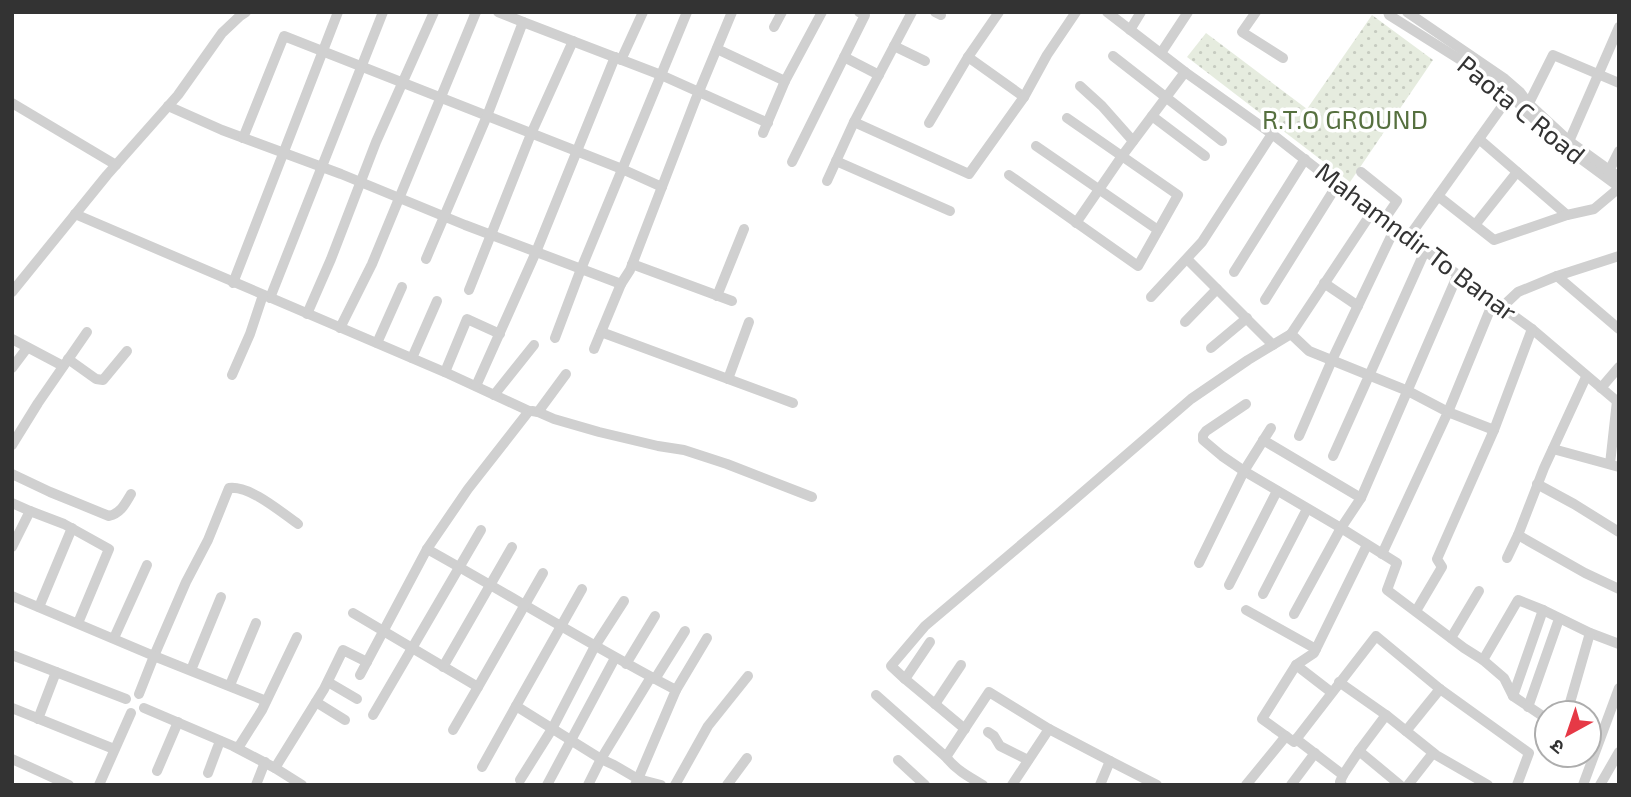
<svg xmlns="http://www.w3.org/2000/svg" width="1631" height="797" font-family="'Exo 2','Noto Sans Devanagari',sans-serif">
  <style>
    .park { fill: url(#park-dots) }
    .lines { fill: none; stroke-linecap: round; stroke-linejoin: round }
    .minor { stroke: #d0d0d0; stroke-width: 10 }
    .labels { text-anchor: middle; stroke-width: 7; stroke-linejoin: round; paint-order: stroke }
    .street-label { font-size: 26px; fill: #333; stroke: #fff }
    .park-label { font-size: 26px; fill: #56703f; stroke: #fff }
  </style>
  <defs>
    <pattern id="park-dots" width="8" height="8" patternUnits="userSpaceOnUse" patternTransform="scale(1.75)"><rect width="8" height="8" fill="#e6ecdf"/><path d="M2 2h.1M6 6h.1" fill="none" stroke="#c6cbc0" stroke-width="1.8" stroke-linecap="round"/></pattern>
  </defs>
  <rect width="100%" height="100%" fill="#fff"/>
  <!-- park -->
  <path class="park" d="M1372,15L1433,60L1350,182L1187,57L1206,33L1307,109Z"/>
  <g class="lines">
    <!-- minor -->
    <g class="minor">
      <path d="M498,12L523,22"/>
      <path d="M935,12L941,15"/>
      <path d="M1107,12L1185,72L1272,134L1372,212L1532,329L1619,403"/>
      <path d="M1256,12L1242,32L1283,58"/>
      <path d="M1388,12L1389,15L1475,69L1511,94L1524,110L1566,148L1619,187"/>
      <path d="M1407,12L1505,79L1520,92L1529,104L1569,141L1619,177"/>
      <path d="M774,27L782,12"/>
      <path d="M1130,30L1141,12"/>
      <path d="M894,46L925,61"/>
      <path d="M717,49L785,81"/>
      <path d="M1161,53L1188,12"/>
      <path d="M1113,56L1222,141"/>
      <path d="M844,57L879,75"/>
      <path d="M968,57L1024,97"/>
      <path d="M621,60L643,12"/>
      <path d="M1080,86L1102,106L1133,141"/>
      <path d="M12,103L116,165"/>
      <path d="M168,106L222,130L341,174L465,225L621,284L630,270L695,101L732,12"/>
      <path d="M1527,107L1553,55L1619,83"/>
      <path d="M1152,116L1205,156"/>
      <path d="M854,122L969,174L1024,97L1047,55L1076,12"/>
      <path d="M929,123L968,57L999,12"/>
      <path d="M763,133L785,81L822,12"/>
      <path d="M243,138L284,36L622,169L662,187"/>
      <path d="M1479,139L1567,215"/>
      <path d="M1036,146L1158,230"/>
      <path d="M1567,146L1619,27"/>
      <path d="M836,161L950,211"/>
      <path d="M792,162L865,15L859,12"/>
      <path d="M1361,172L1397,201L1384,220"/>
      <path d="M1608,173L1619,151"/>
      <path d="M1009,175L1138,266L1178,195L1067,118"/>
      <path d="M827,181L854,122L912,12"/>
      <path d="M1438,196L1494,240L1567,215L1594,209L1619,188"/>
      <path d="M1372,212L1291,334L1309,351L1408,391L1448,412L1382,554"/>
      <path d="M75,214L449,374L529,411L468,489L427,549L360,675"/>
      <path d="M1076,223L1122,156L1185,72"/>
      <path d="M1475,225L1517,172"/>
      <path d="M1408,238L1511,94"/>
      <path d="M426,259L487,116L523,22L661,75L768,123"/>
      <path d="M1187,259L1273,345"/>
      <path d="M632,264L732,301"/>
      <path d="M1234,272L1305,159"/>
      <path d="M1557,276L1619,329"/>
      <path d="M233,283L338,12"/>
      <path d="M1324,283L1358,306"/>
      <path d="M469,290L531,134L573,41"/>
      <path d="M12,292L107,175L178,95L222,33L240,16L246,12"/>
      <path d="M717,296L744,229"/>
      <path d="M1151,297L1202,242L1272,134"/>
      <path d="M270,298L383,12"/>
      <path d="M1265,300L1337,185"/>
      <path d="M1494,300L1448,412L1494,430L1532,329"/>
      <path d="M1502,307L1518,292L1557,276L1619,256"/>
      <path d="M307,314L331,259L376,142L434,12"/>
      <path d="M1185,322L1217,289"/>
      <path d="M340,328L372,264L476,12"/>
      <path d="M601,332L793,403"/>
      <path d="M555,338L581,269L687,12"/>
      <path d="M12,339L63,366"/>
      <path d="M377,343L402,287"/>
      <path d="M1211,348L1247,318"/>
      <path d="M594,349L621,284"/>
      <path d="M412,358L437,301"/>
      <path d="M68,359L96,379L103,380L127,351"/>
      <path d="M12,368L27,348"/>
      <path d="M445,372L467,319L500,334"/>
      <path d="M232,375L250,334L263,295"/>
      <path d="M1586,377L1544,468L1518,535L1585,573L1619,589"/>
      <path d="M728,379L749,322"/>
      <path d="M476,386L536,252L615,57"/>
      <path d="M1601,388L1619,367"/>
      <path d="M494,395L534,345"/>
      <path d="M1246,404L1206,431L1203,435V440L1222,456L1244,471L1341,528L1361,498L1458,274"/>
      <path d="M532,411L538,412L566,374"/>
      <path d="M538,412L554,419L599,432L658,446L684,450L727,464L812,497"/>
      <path d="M1299,436L1332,360L1395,228"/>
      <path d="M1263,440L1361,498"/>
      <path d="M12,445L38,403L87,332"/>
      <path d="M1553,449L1619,467"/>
      <path d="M1333,456L1425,251"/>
      <path d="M1610,464L1617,401"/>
      <path d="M12,474L50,492L109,516C121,513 125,504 131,494"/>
      <path d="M1537,484L1574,504L1619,532"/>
      <path d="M12,503L30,511L12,547"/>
      <path d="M30,511L64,524L109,549L78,623"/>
      <path d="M427,549C510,595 591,646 676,690L638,779L661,785"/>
      <path d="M1507,558L1518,535"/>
      <path d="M1199,563L1244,471L1271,428"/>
      <path d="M1229,585L1277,491"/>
      <path d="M582,589L516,706L601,759L614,765L638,779L635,785"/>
      <path d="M1263,594L1307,509"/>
      <path d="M12,596L154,656L186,582L208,540L229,488C250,485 282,513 298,524"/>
      <path d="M39,607L72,528"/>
      <path d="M1246,610L1316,649"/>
      <path d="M1416,611L1442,567L1437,559L1494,430"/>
      <path d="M353,613L478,687L543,573"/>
      <path d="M1294,614L1341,528L1397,563L1387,590L1464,648L1483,660L1504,678L1513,696L1547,719"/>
      <path d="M114,638L147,565"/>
      <path d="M1451,638L1479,591"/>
      <path d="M930,642L905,679L965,729"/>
      <path d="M12,655L126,699"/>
      <path d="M1483,660L1518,600L1543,610"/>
      <path d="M626,664L655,616"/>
      <path d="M1296,665L1262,719L1294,742L1376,636L1440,689L1529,753L1517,785"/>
      <path d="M443,667L512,547"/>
      <path d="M191,670L221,597"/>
      <path d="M655,679L685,631"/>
      <path d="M905,679L891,666L925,626L1060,512L1191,399L1248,360L1291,334"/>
      <path d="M328,682L357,699"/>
      <path d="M1339,682L1386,715L1359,751L1400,785"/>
      <path d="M230,685L256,623"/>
      <path d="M676,690L707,638"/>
      <path d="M1331,692L1296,665L1314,653L1367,545"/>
      <path d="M139,694L154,656L266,701"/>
      <path d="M876,695L946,757C956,770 969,777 983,785"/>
      <path d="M1513,696L1543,610L1590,633L1619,644"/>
      <path d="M316,702L345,720"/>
      <path d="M935,704L961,665"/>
      <path d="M1528,707L1559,619"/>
      <path d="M12,708L114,749"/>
      <path d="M144,708L233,746L275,768L324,689L343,650L367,662"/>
      <path d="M1567,713L1590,633"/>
      <path d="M373,715L481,530"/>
      <path d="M1386,715L1436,755L1488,785"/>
      <path d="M38,719L56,672"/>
      <path d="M453,730L478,687"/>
      <path d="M1406,731L1440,689"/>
      <path d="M988,732L994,736L1000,746L1028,760"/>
      <path d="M1296,739L1343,775L1340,782L1342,785"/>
      <path d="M238,748L262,710L297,637"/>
      <path d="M946,757L989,692L1049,729L1110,761"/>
      <path d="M12,759L69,785"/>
      <path d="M898,760L925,785"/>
      <path d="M482,767L516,706"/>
      <path d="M275,768L302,785"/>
      <path d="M157,771L178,722"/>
      <path d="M208,773L220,741"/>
      <path d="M1343,775L1359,751"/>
      <path d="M520,780L552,729L595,646L624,601"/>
      <path d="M99,785L131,713"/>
      <path d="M256,785L265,762"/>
      <path d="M547,785L615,658"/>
      <path d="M588,785L601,759L651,677"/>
      <path d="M675,785L708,726L748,676"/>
      <path d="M727,785L747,758"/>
      <path d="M1012,785L1049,729"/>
      <path d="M1100,785L1110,761L1157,785"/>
      <path d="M1246,785L1286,736"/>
      <path d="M1291,785L1315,753"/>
      <path d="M1408,785L1433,753"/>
      <path d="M1583,785L1619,688"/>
      <path d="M1600,785L1619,752"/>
    </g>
  </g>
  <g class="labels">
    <!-- street labels -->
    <g class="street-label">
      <text transform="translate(1521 110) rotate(39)" y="9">Paota C Road</text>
      <text transform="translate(1416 242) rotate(37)" y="9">Mahamndir To Banar</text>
    </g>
    <!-- park labels -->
    <g class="park-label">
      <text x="1345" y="129">R.T.O GROUND</text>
    </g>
  </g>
  <!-- border -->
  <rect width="1631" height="797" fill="none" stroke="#333333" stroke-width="28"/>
  <!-- north arrow -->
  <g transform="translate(1568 734) rotate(220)"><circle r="33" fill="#ffffff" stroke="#adadad" stroke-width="2"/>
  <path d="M0-5L12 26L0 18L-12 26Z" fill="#e63946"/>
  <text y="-10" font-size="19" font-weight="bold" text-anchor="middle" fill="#333333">उ</text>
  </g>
</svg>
